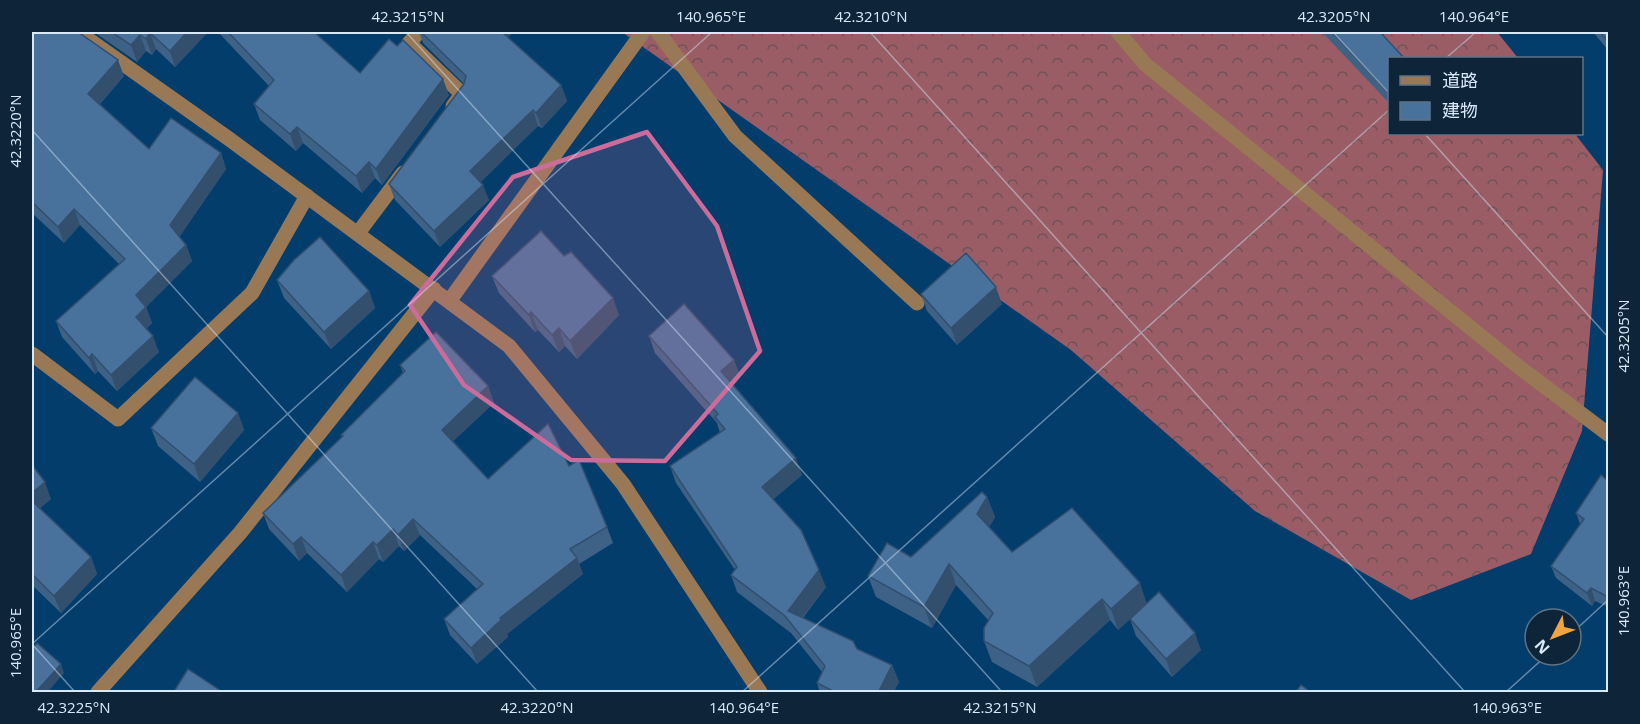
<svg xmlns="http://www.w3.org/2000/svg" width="1640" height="724" font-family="'Open Sans','Noto Sans JP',sans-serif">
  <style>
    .forest { fill: url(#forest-crowns) }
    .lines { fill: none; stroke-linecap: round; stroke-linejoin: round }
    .minor { stroke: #997955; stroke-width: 15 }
    .wall { fill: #3e6186 }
    .shaded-wall { fill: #324f6d }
    .building { fill: #48719c; stroke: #324f6d; stroke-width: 1.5 }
    .marked { fill: #cb6c9b; fill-opacity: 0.2; stroke: #cb6c9b; stroke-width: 4.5; stroke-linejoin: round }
    .ticks { fill: none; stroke: #d8e9fa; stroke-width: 1.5; stroke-opacity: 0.45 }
    .neatline { fill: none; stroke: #d8e9fa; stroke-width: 2 }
    .ticks-label { font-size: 15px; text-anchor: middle; fill: #d8e9fa }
  </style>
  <defs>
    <pattern id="forest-crowns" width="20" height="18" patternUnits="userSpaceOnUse" patternTransform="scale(1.5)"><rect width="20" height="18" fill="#9a5d66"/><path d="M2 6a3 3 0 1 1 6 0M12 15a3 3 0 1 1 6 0" fill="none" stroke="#6e5258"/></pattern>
  </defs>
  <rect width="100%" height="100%" fill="#023d6c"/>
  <!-- forest -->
  <path class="forest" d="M622,32H1497L1518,58H1390V134H1575L1603,170L1582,431L1531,554L1411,600L1255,511L1071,350Z"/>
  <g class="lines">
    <!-- minor -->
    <g class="minor">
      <path d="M78,32L228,138L509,346L623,484L760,692"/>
      <path d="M419,32L409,43L462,94L453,106"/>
      <path d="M658,32L735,136L917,303"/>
      <path d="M1118,32L1145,64L1519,367L1608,434"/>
      <path d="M358,233L403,173"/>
      <path d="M450,300L643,32"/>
      <path d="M32,354L118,419L252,293L307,196"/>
      <path d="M98,692L240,533L434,289"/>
    </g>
  </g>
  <!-- wall -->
  <g class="wall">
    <path d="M32,32L124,76L100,104L149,149L221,153L226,169L179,237L186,245L192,261L146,307L152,323L146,329L159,352L117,391L98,371L95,374L62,337L56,321L119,264L80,225L64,243L32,213Z"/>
    <path d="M94,32H208L175,67L156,49L152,55L146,51L137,62Z"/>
    <path d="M218,32H314L360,73L449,95L382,185L375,178L362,193L303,143L296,151L260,120L254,104L269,86Z"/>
    <path d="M419,32H513L508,37L561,85L567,101L542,128L538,126L480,182L489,200L440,247L395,200L389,184L464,84L423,43Z"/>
    <path d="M1322,32H1380L1389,58V103Z"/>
    <path d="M1593,32H1608V50Z"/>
    <path d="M492,276L619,315L577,359L565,346L559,352L538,330L535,332L499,293Z"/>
    <path d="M277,280L369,291L375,308L331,349L284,298Z"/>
    <path d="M921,294L1002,304L957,345L927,311Z"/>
    <path d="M649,336L734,360L740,377L732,384L802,475L773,499L826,587L803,618L857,649L892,665L899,682L893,693H820L817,683L822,672L791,633L737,592L731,575L735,570L676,483L670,466L720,433L717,423L655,353Z"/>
    <path d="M400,365L488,386L494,403L453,441L488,479L569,466L607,527L613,543L579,564L583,574L507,634L508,637L477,664L450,635L444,619L477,589L420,535L404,551L399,546L383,562L379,559L347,592L307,553L299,561L269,529L263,513L342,437L341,435L403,373Z"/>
    <path d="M238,413L244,430L200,482L158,446L151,428Z"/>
    <path d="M32,465L51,499L40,508L91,557L97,574L61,613L32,585Z"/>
    <path d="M1608,481V607L1595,601L1592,606L1556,578L1551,566L1580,524L1576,513Z"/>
    <path d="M987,497L995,517L989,527L1012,552L1147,603L1201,650L1172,677L1136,636L1130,619L1118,630L1110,620L1037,687L992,662L984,641L989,621L956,585L932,628L876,597L868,576L911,557Z"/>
  </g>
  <!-- shaded-wall -->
  <g class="shaded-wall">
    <path d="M187,32H208L175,67L170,51Z"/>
    <path d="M499,32H513L503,42Z"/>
    <path d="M150,33L156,49L152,55L146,39Z"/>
    <path d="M140,35L146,51L137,62L131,45Z"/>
    <path d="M118,60L124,76L94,110L88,94Z"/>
    <path d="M443,79L449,95L382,185L376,169Z"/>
    <path d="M561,85L567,101L542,128L536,113Z"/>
    <path d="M533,110L538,126L476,187L470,171Z"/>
    <path d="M297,127L303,143L296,151L290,134Z"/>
    <path d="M221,153L226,169L176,242L170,225Z"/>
    <path d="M369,162L375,178L362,193L356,176Z"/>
    <path d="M483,185L489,200L440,247L434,231Z"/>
    <path d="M74,209L80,225L64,243L58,227Z"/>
    <path d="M186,245L192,261L144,309L146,307L152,323L141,333L136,317V295Z"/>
    <path d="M996,287L1002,304L957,345L951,328Z"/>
    <path d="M369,291L375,308L331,349L324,332Z"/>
    <path d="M613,298L619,315L577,359L570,341Z"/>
    <path d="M531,312L538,330L535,332L529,315Z"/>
    <path d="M559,328L565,346L559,352L552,335Z"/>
    <path d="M153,336L159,352L117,391L111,375Z"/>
    <path d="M92,354L98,371L95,374L89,358Z"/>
    <path d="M734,360L740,377L728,388L721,371Z"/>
    <path d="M488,386L494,403L448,446L442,430Z"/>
    <path d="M238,413L244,430L200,482L194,464Z"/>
    <path d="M796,458L802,475L768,504L762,487Z"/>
    <path d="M45,482L51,499L33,514L32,509V493Z"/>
    <path d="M987,497L995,517L985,535L977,514Z"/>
    <path d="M413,519L420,535L404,551L398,535Z"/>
    <path d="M393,529L399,546L383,562L377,545Z"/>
    <path d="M301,537L307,553L299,561L293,544Z"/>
    <path d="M373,542L379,559L347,592L341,575Z"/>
    <path d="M91,557L97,574L61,613L54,596Z"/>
    <path d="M577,558L583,574L507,634L508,637L477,664L471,648L500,618Z"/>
    <path d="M949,564L956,585L932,628L924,607Z"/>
    <path d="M819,570L826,587L794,628L788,611Z"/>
    <path d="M1140,583L1147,604L1118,630L1111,609Z"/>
    <path d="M1591,588L1595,601L1592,606L1587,593Z"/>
    <path d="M1102,599L1110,620L1037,687L1029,666Z"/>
    <path d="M1195,633L1201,650L1172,677L1166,659Z"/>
    <path d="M61,664L64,673L47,693H35Z"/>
    <path d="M892,665L899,682L893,693H878Z"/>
  </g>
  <!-- building -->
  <g class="building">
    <path d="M32,32H78L118,60L88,94L149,149L171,118L221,153L170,225L186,245L136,295L146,307L136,317L153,336L111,375L92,354L89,358L56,321L125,259L74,209L58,227L32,202Z"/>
    <path d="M111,32H187L170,51L150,33L146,39L140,35L131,45Z"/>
    <path d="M228,32H314L360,73L389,39L397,46L403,40L443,79L376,169L369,162L356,176L297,127L290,134L254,104L274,80Z"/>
    <path d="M421,32H502L561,85L536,113L533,110L470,171L483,185L434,231L389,184L464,84L466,76Z"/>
    <path d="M1332,32H1380L1404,58H1389V93Z"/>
    <path d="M1600,32H1608V41Z"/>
    <path d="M541,231L564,256L571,252L613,298L570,341L559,328L552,335L531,312L529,315L492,276Z"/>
    <path d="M320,237L369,291L324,332L277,280L294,260Z"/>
    <path d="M966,253L996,287L951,328L921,294Z"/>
    <path d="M684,304L734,360L721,371L796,458L762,487L801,530L819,570L788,611L853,641L857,649L892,665L878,693H837L817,683L825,666L785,616L731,575L737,567L670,466L725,429L715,417L718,414L649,336Z"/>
    <path d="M436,332L488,386L442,430L488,479L548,424L569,466L579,460L607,527L570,549L577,558L500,618L501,620L471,648L444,619L483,584L413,519L398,535L393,529L377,545L373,542L341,575L301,537L293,544L263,513L343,436L341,435L405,371L400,365Z"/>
    <path d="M195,377L238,413L194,464L151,428Z"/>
    <path d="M32,465L45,482L32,493Z"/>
    <path d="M1601,475L1608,481V597L1591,588L1587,593L1551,566L1584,519L1576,513Z"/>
    <path d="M982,492L987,497L977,514L1012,552L1072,508L1140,583L1111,609L1102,599L1029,666L984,641V628L993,613L949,564L924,607L868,576L887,543L911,557Z"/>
    <path d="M32,501L91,557L54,596L32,574Z"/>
    <path d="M1159,592L1195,633L1166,659L1130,619Z"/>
    <path d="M37,643L61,664L35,693H32V649Z"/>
    <path d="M188,669L224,693H173Z"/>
    <path d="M1301,685L1312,693H1295Z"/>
  </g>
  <!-- marked area -->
  <path class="marked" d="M647,132L717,226L760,351L665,461L571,460L464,385L410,305L513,177Z"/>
  <!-- ticks -->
  <path class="ticks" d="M406,32L1002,692M870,32L1465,692M1333,32L1390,94M1446,58L1476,32M32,130L538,692M1425,134L1608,337M1571,634L1608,600M32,644L712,32M32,644L75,692M742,692L1390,109M1506,692L1547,655"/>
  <!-- border -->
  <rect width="1640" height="724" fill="none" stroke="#0e2439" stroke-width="66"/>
  <!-- legend -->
  <rect x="1388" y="57" width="195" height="78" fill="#0e2439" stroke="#5f7386" stroke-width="1.5"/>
  <rect x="1400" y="76" width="30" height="9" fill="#997955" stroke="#5f7386" stroke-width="1.5"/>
  <text x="1442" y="87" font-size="18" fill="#d8e9fa">道路</text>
  <rect x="1400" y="102" width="30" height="18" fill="#48719c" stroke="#5f7386" stroke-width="1.5"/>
  <text x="1442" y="117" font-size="18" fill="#d8e9fa">建物</text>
  <!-- north arrow -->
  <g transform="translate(1553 637) rotate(228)"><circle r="28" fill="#0e2439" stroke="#5f7386" stroke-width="1.5"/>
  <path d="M0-4.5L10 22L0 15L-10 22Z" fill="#f1a540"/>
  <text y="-9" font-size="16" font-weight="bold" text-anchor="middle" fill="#d8e9fa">N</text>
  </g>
  <rect x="33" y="33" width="1574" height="658" class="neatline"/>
  <g class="ticks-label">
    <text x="408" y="22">42.3215°N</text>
    <text x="711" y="22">140.965°E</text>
    <text x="871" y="22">42.3210°N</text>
    <text x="1334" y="22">42.3205°N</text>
    <text x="1474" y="22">140.964°E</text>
    <text transform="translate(16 131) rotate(-90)" y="5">42.3220°N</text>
    <text transform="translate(1624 336) rotate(-90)" y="5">42.3205°N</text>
    <text transform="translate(1624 601) rotate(-90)" y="5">140.963°E</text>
    <text transform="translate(16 643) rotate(-90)" y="5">140.965°E</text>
    <text x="74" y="713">42.3225°N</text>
    <text x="537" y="713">42.3220°N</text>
    <text x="744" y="713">140.964°E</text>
    <text x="1000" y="713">42.3215°N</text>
    <text x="1507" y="713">140.963°E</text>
  </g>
</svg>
